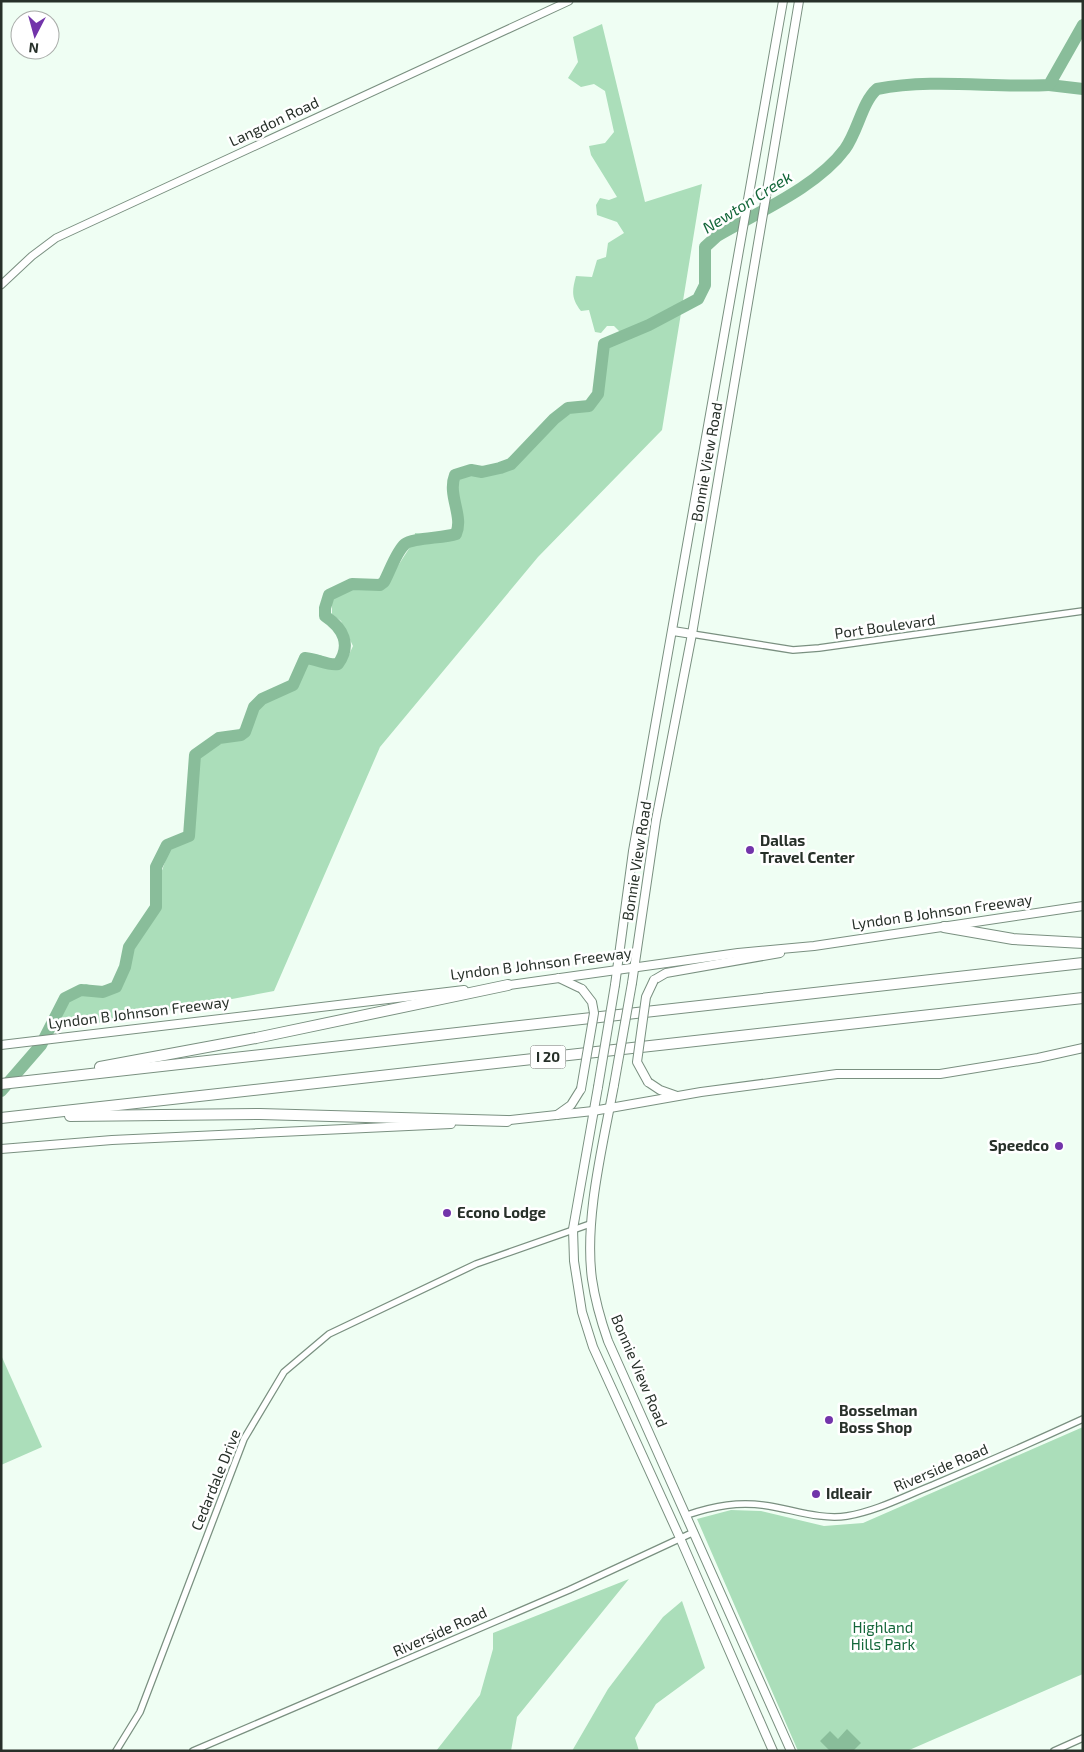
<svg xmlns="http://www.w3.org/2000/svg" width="1084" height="1752" font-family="'Exo 2',sans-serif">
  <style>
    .green { fill: #abdeba }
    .water { fill: #89bd9a }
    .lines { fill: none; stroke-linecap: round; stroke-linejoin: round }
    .river { stroke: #89bd9a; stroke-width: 12 }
    .minor-casing { stroke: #7a9080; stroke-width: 8 }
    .tertiary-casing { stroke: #7a9080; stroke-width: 9 }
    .secondary-casing { stroke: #7a9080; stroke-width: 10 }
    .motorway-casing { stroke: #7a9080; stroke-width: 12 }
    .minor { stroke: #fff; stroke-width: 5.5 }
    .tertiary { stroke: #fff; stroke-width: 7 }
    .secondary { stroke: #fff; stroke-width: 8 }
    .motorway { stroke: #fff; stroke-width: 10 }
    .secondary-bridge-casing { stroke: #7a9080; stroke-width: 10; stroke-linecap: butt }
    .secondary-bridge { stroke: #fff; stroke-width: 8 }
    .poi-dot { fill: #7234aa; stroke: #fff; stroke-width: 2 }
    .labels { text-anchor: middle; stroke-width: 5; stroke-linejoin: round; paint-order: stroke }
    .shield { fill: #fff; stroke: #686e69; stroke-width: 1 }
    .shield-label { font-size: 14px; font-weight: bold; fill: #273029 }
    .street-label { font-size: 15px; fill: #273029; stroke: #fff }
    .poi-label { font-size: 15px; font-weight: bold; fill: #273029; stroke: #fff; text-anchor: start }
    .park-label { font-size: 15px; fill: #14673a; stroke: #fff }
    .water-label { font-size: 16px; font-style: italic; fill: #14673a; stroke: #fff }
  </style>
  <rect width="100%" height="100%" fill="#effef3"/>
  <!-- green -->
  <g class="green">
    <path d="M602,24L645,202L702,184L662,430L538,557L380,747L274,991L120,1020L50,1029L68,1000L72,990L86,984L95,987L116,984L128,972L135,938L160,906L159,879L173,839L193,831L198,791L194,773L198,754L220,735L246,733L260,702L296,686L307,658L320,655L338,663L347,659L353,646L341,621L332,614V593L351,583L388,581L414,541L415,533L442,535L463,525L455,482L462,470L502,465L512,460L552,416L566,406L577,405L587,400L602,387L604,347L622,334L614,326H607L601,333L595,332L589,310L581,311C571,298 572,291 576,276L592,277L597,260L606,257L608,243L624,233L617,222L597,215L596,205L600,198L609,200L617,197L591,155L589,146L605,143L614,132L605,91L594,84L581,87L568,78L578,62L573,37Z"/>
    <path d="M1,1355L42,1447L1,1465Z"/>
    <path d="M1083,1427V1674L907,1751H798L697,1519L731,1510L761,1511L824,1526L863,1523Z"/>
    <path d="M629,1579L517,1717L511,1751H436L480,1695L493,1649V1633Z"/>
    <path d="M682,1601L705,1668L656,1704L635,1738L639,1751H572L608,1689L663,1617Z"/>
  </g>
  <!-- water -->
  <path class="water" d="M847,1729L861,1743L853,1751H830L820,1741L830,1731L838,1739Z"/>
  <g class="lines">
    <!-- river -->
    <g class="river">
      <path d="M1049,85L1083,89"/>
      <path d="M1,1091L41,1045L65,998L81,990L103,992L116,987L125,967L129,947L156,907V867L167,845L189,836L195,755L219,738L241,735L245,732L254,707L262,699L293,685L305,658C318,659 328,666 338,664C352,645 343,628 325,616V608L329,595L352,584L380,585L384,582C390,571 396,552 405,544C412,538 444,538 456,534C464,516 447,495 455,475L471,470L482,472L500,468L511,464L554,419L568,408L589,406L598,394L604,344L649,325L698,299L705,285V247L717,236C758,212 817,187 845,149C858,131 862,102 877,89C934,78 992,88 1049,85L1083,25"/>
    </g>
    <!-- minor casing -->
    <g class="minor-casing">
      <g id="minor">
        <path d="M692,634L793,650L819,648L1083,611"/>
        <path d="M687,1515C714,1506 739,1501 769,1506C794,1510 821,1520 847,1516C877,1511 905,1496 933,1485C983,1464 1033,1442 1083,1419"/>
        <path d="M116,1751L140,1712L244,1439L284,1372L329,1334L476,1264L590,1224"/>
        <path d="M193,1751L569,1590L694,1532"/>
        <path d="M1054,1751L1083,1738"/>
      </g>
    </g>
    <!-- tertiary casing -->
    <g class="tertiary-casing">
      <path id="tertiary" d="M1,285L32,256L56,238L569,1"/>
    </g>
    <!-- secondary casing -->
    <g class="secondary-casing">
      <g id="secondary">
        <path d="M673,631L692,634"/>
        <path d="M559,978L582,989"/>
        <path d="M654,980L666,973L780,953"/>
        <path d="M632,983L656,820L692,634L799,1"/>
        <path d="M615,985L633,851L783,1"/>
        <path d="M503,986L738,953L814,946L1083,906"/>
        <path d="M1,1045L464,990"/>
        <path d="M648,1082L660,1090L677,1096"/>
        <path d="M614,1085C603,1145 584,1219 592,1279C595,1300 601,1321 608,1341L791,1751"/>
        <path d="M598,1087L573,1229L574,1261L582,1312L593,1347L680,1538L773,1751"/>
        <path d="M557,1115L571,1105L581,1089"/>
        <path d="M502,1121L593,1111L701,1092L837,1074H940L1038,1058L1083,1048"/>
        <path d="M1,1149L112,1140L451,1124"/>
      </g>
    </g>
    <!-- motorway casing -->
    <g class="motorway-casing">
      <g id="motorway">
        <path d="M944,927L1013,939L1083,943"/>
        <path d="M100,1067L256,1038L508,985"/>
        <path d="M1,1084L1083,963"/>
        <path d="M70,1116L260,1114L507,1121"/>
        <path d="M1,1118L1083,998"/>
      </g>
    </g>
    <!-- minor -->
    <use href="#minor" class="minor"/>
    <!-- tertiary -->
    <use href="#tertiary" class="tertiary"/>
    <!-- secondary -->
    <use href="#secondary" class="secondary"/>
    <!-- motorway -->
    <use href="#motorway" class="motorway"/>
    <!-- secondary-bridge casing -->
    <g class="secondary-bridge-casing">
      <g id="secondary-bridge">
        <path d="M648,1082L637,1062L646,997L654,980"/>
        <path d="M614,1085L632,983"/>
        <path d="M598,1087L615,985"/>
        <path d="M581,1089L594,1013L592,1002L582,989"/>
      </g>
    </g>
    <!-- secondary-bridge -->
    <use href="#secondary-bridge" class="secondary-bridge"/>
  </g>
  <!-- markers -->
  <g class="poi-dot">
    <circle cx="750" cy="850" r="5"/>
    <circle cx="1059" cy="1146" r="5"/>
    <circle cx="447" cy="1213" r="5"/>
    <circle cx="829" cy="1420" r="5"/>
    <circle cx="816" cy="1494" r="5"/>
  </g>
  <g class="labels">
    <!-- shield labels -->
    <rect class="shield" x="530.5" y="1045.5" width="35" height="23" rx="4"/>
    <g class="shield-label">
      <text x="548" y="1062">I 20</text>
    </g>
    <!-- street labels -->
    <g class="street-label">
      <text transform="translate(274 122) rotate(-25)" y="5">Langdon Road</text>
      <text transform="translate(707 462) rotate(-80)" y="5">Bonnie View Road</text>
      <text transform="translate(885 627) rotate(-8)" y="5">Port Boulevard</text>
      <text transform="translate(637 861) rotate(-81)" y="5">Bonnie View Road</text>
      <text transform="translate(942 912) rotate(-8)" y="5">Lyndon B Johnson Freeway</text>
      <text transform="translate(541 964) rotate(-7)" y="5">Lyndon B Johnson Freeway</text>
      <text transform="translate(139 1013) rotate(-7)" y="5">Lyndon B Johnson Freeway</text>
      <text transform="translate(639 1371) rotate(67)" y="5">Bonnie View Road</text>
      <text transform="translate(941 1468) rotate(-23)" y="5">Riverside Road</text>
      <text transform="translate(216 1480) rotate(-68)" y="5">Cedardale Drive</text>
      <text transform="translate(440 1632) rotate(-24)" y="5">Riverside Road</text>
    </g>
    <!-- poi labels -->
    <g class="poi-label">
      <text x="760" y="846">Dallas<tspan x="760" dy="17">Travel Center</tspan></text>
      <text x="1049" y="1151" text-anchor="end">Speedco</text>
      <text x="457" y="1218">Econo Lodge</text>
      <text x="839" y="1416">Bosselman<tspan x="839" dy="17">Boss Shop</tspan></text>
      <text x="826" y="1499">Idleair</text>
    </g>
    <!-- park labels -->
    <g class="park-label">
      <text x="883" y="1633">Highland<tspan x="883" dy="17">Hills Park</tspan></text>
    </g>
    <!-- water labels -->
    <g class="water-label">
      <text transform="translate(747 202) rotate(-32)" y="6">Newton Creek</text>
    </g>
  </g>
  <!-- border -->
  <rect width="1084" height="1752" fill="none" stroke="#273029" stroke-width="5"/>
  <!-- north arrow -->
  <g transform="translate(35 35) rotate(186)"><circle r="24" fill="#ffffff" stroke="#a9aca9"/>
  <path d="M0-4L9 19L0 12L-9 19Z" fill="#7234aa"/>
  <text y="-8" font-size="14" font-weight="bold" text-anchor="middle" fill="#273029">N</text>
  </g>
</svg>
